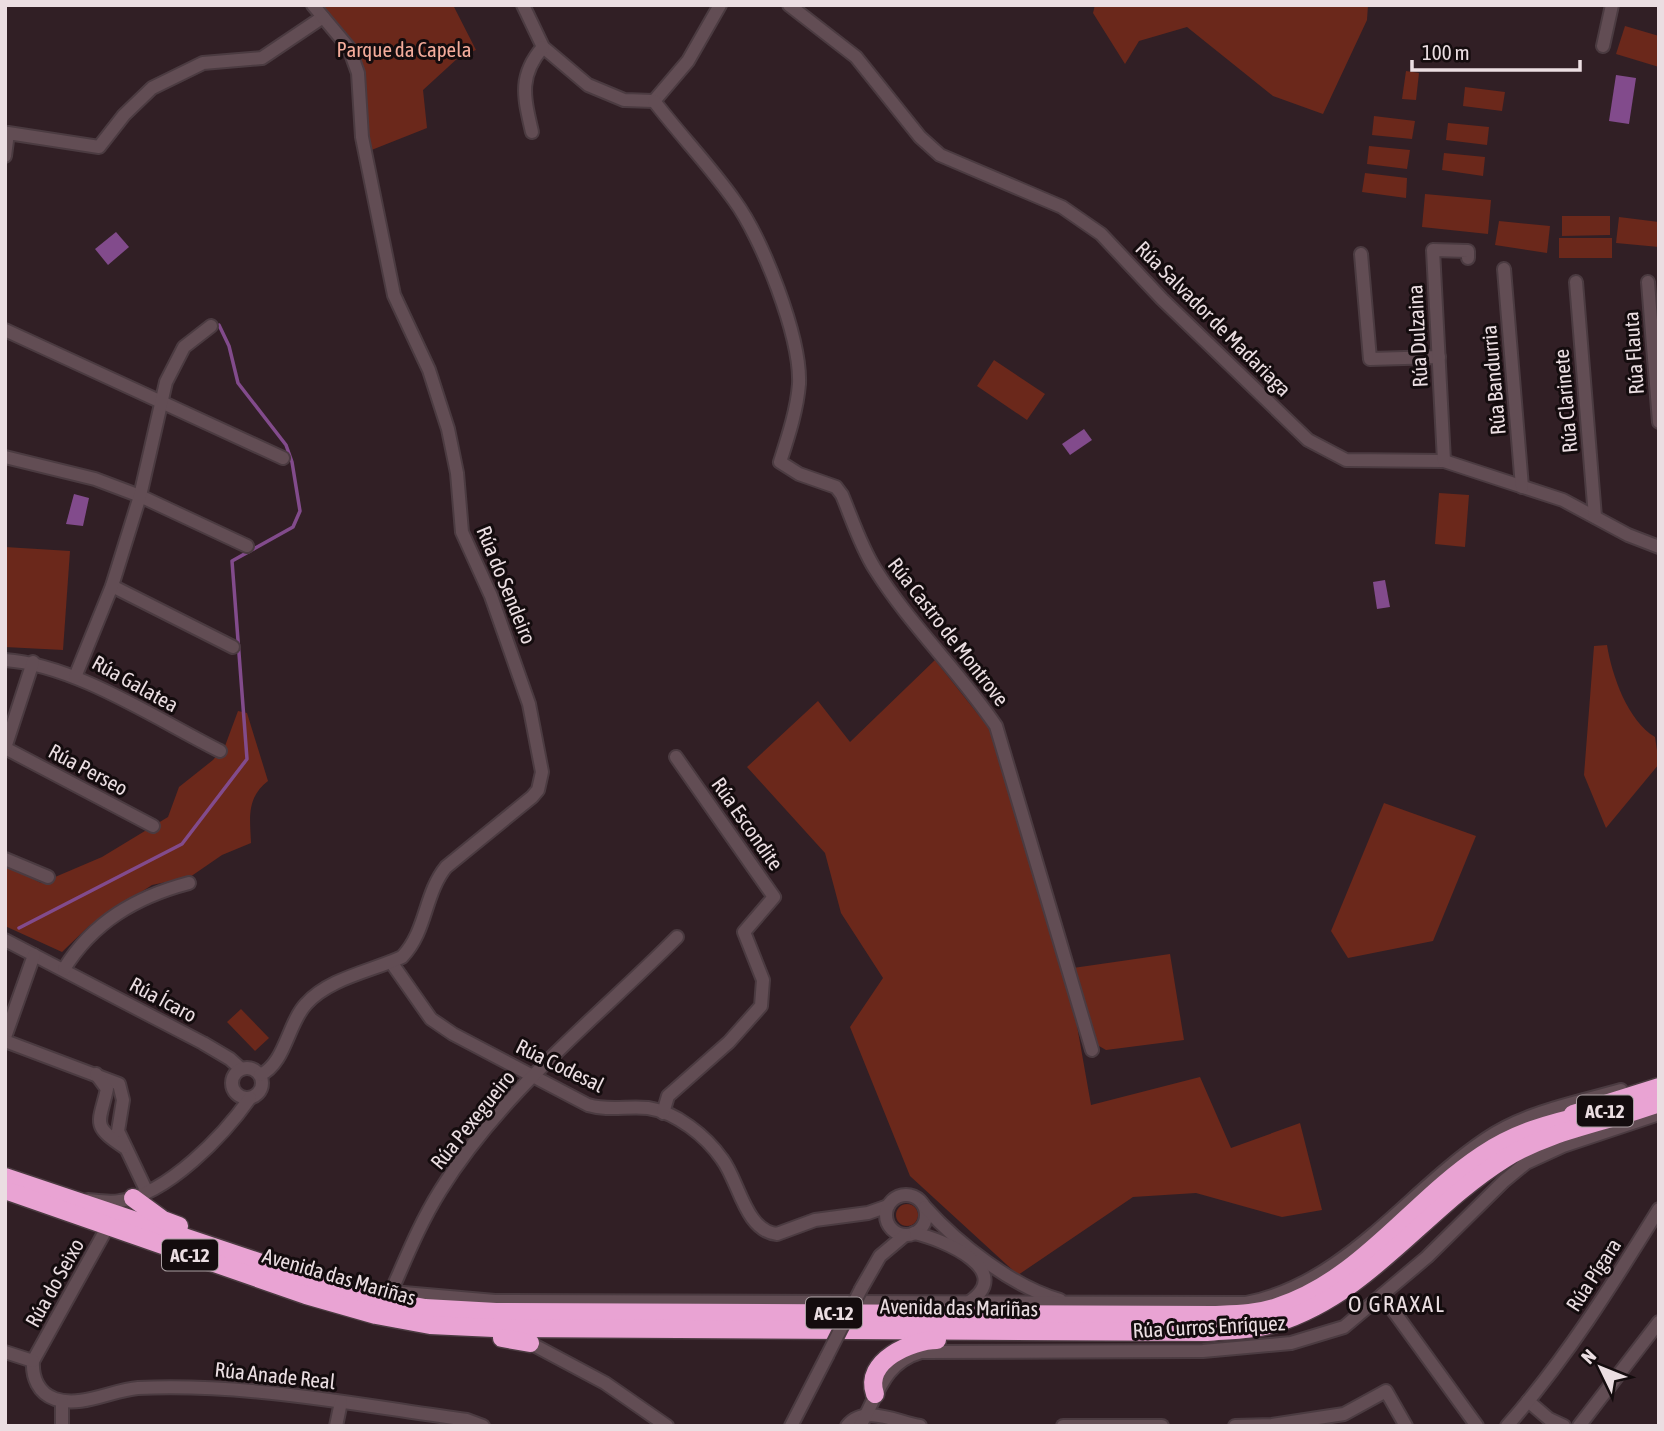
<svg xmlns="http://www.w3.org/2000/svg" width="1664" height="1431" font-family="'Asap Condensed',sans-serif">
  <style>
    .green { fill: #6b281b }
    .water { fill: #824b8c }
    .lines { fill: none; stroke-linecap: round; stroke-linejoin: round }
    .stream { stroke: #824b8c; stroke-width: 3.5 }
    .minor-casing { stroke: #4b3b41; stroke-width: 16 }
    .highway-casing { stroke: #4b3b41; stroke-width: 21 }
    .minor { stroke: #624d54; stroke-width: 12 }
    .highway { stroke: #e9a3d3; stroke-width: 18 }
    .minor-bridge-casing { stroke: #4b3b41; stroke-width: 16; stroke-linecap: butt }
    .minor-bridge { stroke: #624d54; stroke-width: 12 }
    .labels { text-anchor: middle; stroke-width: 6; stroke-linejoin: round; paint-order: stroke }
    .shield { fill: #140c0e; stroke: #aa9fa2; stroke-width: 2 }
    .shield-label { font-size: 19px; font-weight: bold; fill: #ebdee2 }
    .park-label { font-size: 21px; fill: #f4ac9b; stroke: #140c0e }
    .street-label { font-size: 21px; fill: #ebdee2; stroke: #140c0e }
    .neighbourhood-label { font-size: 23px; letter-spacing: 2px; fill: #ebdee2; stroke: #140c0e }
  </style>
  <rect width="100%" height="100%" fill="#311f25"/>
  <!-- green -->
  <g class="green">
    <path d="M319,5H453L476,50L459,57L423,90L427,128L369,151L365,81L358,54Z"/>
    <path d="M1095,5H1368L1367,20L1323,114L1273,96L1187,27L1139,41L1125,64L1093,13Z"/>
    <path d="M1625,26L1659,36V67L1616,54Z"/>
    <path d="M1406,71L1419,73L1416,100L1402,99Z"/>
    <path d="M1465,87L1505,92L1502,111L1463,106Z"/>
    <path d="M1374,116L1415,121L1412,139L1372,135Z"/>
    <path d="M1448,123L1489,127L1487,145L1446,140Z"/>
    <path d="M1369,146L1410,150L1407,169L1367,164Z"/>
    <path d="M1444,153L1485,157L1483,176L1442,170Z"/>
    <path d="M1365,173L1407,178L1406,198L1362,192Z"/>
    <path d="M1425,194L1491,200L1488,234L1422,227Z"/>
    <path d="M1562,216H1610V235L1562,236Z"/>
    <path d="M1619,217L1659,222V247L1616,243Z"/>
    <path d="M1499,221L1550,226L1547,253L1495,245Z"/>
    <rect x="1559" y="238" width="53" height="20"/>
    <path d="M994,360L1045,394L1027,420L977,386Z"/>
    <path d="M1439,493L1469,495L1465,547L1435,544Z"/>
    <path d="M5,547L70,551L63,650L5,647Z"/>
    <path d="M1607,645C1612,676 1628,721 1655,737L1659,764L1606,828L1584,775L1594,646Z"/>
    <path d="M935,660L989,728L1073,1003L1091,1105L1200,1077L1231,1148L1300,1123L1322,1210L1282,1217L1196,1193L1133,1197L1018,1275L910,1176L850,1027L883,978L841,913L825,853L747,767L818,701L850,742Z"/>
    <path d="M238,711L247,713L268,781C246,798 250,818 251,843L222,855L190,877L152,885L89,926L62,952L5,926V865L41,883L102,857L168,817L179,787L213,760L225,746Z"/>
    <path d="M1384,803L1476,836L1433,941L1348,958L1331,931Z"/>
    <path d="M1170,954L1184,1040L1106,1050L1092,1042L1073,968Z"/>
    <path d="M241,1009L269,1038L255,1051L227,1022Z"/>
    <circle cx="907" cy="1215" r="11"/>
  </g>
  <!-- water -->
  <g class="water">
    <path d="M1616,75L1636,78L1629,124L1609,121Z"/>
    <path d="M116,232L129,247L108,265L95,249Z"/>
    <path d="M1084,429L1092,440L1070,455L1062,444Z"/>
    <path d="M74,494L89,498L83,526L66,524Z"/>
    <path d="M1385,580L1390,607L1377,609L1373,582Z"/>
  </g>
  <g class="lines">
    <!-- stream -->
    <path class="stream" d="M19,928L182,844L247,759L232,561L293,527L300,511L292,462L286,445L238,383L229,346L219,325"/>
    <!-- minor casing -->
    <g class="minor-casing">
      <g id="minor">
        <path d="M523,5L543,47L588,85L624,100L654,101L688,61L720,5"/>
        <path d="M789,5L856,57L920,137L940,155L1062,207L1101,234L1162,299L1308,440L1346,460L1444,461L1563,500L1628,535L1659,547"/>
        <path d="M1603,46L1612,5"/>
        <path d="M654,101C680,135 710,166 734,200C762,238 801,337 799,384C797,410 788,437 780,462L799,474L836,487L842,495C852,519 861,547 875,569C910,625 959,671 996,726L1092,1050"/>
        <path d="M532,132C524,97 518,76 543,47"/>
        <path d="M5,156L8,133L99,147L124,115L152,88L203,63L262,58L323,17"/>
        <path d="M1361,254L1370,359L1439,357"/>
        <path d="M1504,269L1522,487"/>
        <path d="M1576,282L1595,517"/>
        <path d="M1648,282L1659,422"/>
        <path d="M5,330L283,458"/>
        <path d="M5,457L95,479L140,496L247,546"/>
        <path d="M1444,461L1433,250L1468,251V258"/>
        <path d="M112,586L233,647"/>
        <path d="M5,660C76,665 156,719 220,751"/>
        <path d="M75,677L112,586L140,496L166,382L184,347L211,326"/>
        <path d="M5,748L153,826"/>
        <path d="M5,748L33,662"/>
        <path d="M5,859L48,877"/>
        <path d="M5,940L203,1043L230,1059L241,1069"/>
        <path d="M391,962L431,1019L453,1034L588,1105C608,1111 627,1106 648,1108C676,1112 706,1136 722,1159C739,1181 745,1231 777,1234L815,1220L868,1213L888,1206"/>
        <path d="M64,969C93,922 136,897 189,883"/>
        <path d="M5,1037L34,955"/>
        <path d="M5,1041L119,1084L123,1100L118,1131L147,1192"/>
        <circle cx="247" cy="1083" r="15"/>
        <path d="M96,1074L107,1089C99,1124 91,1125 124,1147"/>
        <path d="M260,1075C285,1064 288,1023 306,1004C329,978 372,971 402,957C427,931 424,894 446,867L532,797L538,790L542,772L529,704L491,596L462,532L457,473L448,429L429,370L394,295L362,137L358,73L349,48L313,5"/>
        <path d="M663,1113L668,1096L729,1042L761,1006L763,980L744,932L774,897L676,757"/>
        <circle cx="906" cy="1215" r="20"/>
        <path d="M88,1200C98,1201 110,1203 120,1201C168,1194 224,1135 250,1098"/>
        <path d="M925,1207C958,1244 1013,1287 1060,1300"/>
        <path d="M108,1226L33,1361C32,1377 38,1393 55,1399C81,1408 112,1390 138,1388C250,1383 358,1405 467,1420L483,1426"/>
        <path d="M914,1233C942,1239 1020,1271 966,1304"/>
        <path d="M861,1289L880,1256L905,1235"/>
        <path d="M370,1290L495,1301L1246,1303C1345,1284 1406,1193 1486,1139C1525,1112 1576,1103 1621,1090"/>
        <path d="M391,1292C406,1258 420,1223 440,1191C501,1092 597,1018 677,937"/>
        <path d="M1382,1295L1477,1426"/>
        <path d="M530,1343L605,1383L667,1426"/>
        <path d="M5,1352L33,1361"/>
        <path d="M1528,1401L1549,1419L1564,1426"/>
        <path d="M62,1426V1401"/>
        <path d="M336,1426L341,1402"/>
        <path d="M791,1426L827,1356"/>
        <path d="M847,1426C865,1404 896,1422 920,1426"/>
        <path d="M860,1426C878,1395 883,1363 921,1352L1203,1351L1291,1343L1344,1327L1427,1257L1504,1181L1526,1163L1563,1146L1659,1114"/>
        <path d="M1063,1426H1162"/>
        <path d="M1235,1426L1272,1425L1344,1414L1386,1391L1406,1426"/>
        <path d="M1507,1426C1566,1359 1612,1285 1659,1209"/>
        <path d="M1579,1426L1659,1322"/>
      </g>
    </g>
    <!-- highway casing -->
    <g class="highway-casing">
      <g id="highway">
        <path d="M1573,1114L1659,1087"/>
        <path d="M5,1177L360,1296L425,1308L496,1312L1213,1315C1235,1314 1256,1314 1277,1307C1361,1280 1411,1202 1482,1155C1515,1133 1549,1123 1587,1115"/>
        <path d="M5,1190L306,1295L376,1315L430,1325L494,1328L1207,1332C1230,1330 1254,1330 1276,1323C1369,1294 1424,1209 1504,1159C1550,1130 1608,1122 1659,1103"/>
        <path d="M133,1198L163,1220L179,1226"/>
        <path d="M502,1338L530,1343"/>
        <path d="M875,1394C863,1361 912,1340 937,1340"/>
      </g>
    </g>
    <!-- minor -->
    <use href="#minor" class="minor"/>
    <!-- highway -->
    <use href="#highway" class="highway"/>
    <!-- minor-bridge casing -->
    <g class="minor-bridge-casing">
      <path id="minor-bridge" d="M827,1356L861,1289"/>
    </g>
    <!-- minor-bridge -->
    <use href="#minor-bridge" class="minor-bridge"/>
  </g>
  <g class="labels">
    <!-- shield labels -->
    <g class="shield">
      <rect x="1577" y="1095.5" width="56" height="31" rx="5"/>
      <rect x="162" y="1239.5" width="56" height="31" rx="5"/>
      <rect x="806" y="1297.5" width="56" height="31" rx="5"/>
    </g>
    <g class="shield-label">
      <text x="1605" y="1118">AC-12</text>
      <text x="190" y="1262">AC-12</text>
      <text x="834" y="1320">AC-12</text>
    </g>
    <!-- park labels -->
    <g class="park-label">
      <text x="404" y="57">Parque da Capela</text>
    </g>
    <!-- street labels -->
    <g class="street-label">
      <text transform="translate(1213 319) rotate(45)" y="7">Rúa Salvador de Madariaga</text>
      <text transform="translate(1418 336) rotate(-93)" y="7">Rúa Dulzaina</text>
      <text transform="translate(1634 353) rotate(-94)" y="7">Rúa Flauta</text>
      <text transform="translate(1494 380) rotate(-95)" y="7">Rúa Bandurria</text>
      <text transform="translate(1566 401) rotate(-95)" y="7">Rúa Clarinete</text>
      <text transform="translate(506 585) rotate(68)" y="7">Rúa do Sendeiro</text>
      <text transform="translate(948 632) rotate(52)" y="7">Rúa Castro de Montrove</text>
      <text transform="translate(135 684) rotate(29)" y="7">Rúa Galatea</text>
      <text transform="translate(88 770) rotate(28)" y="7">Rúa Perseo</text>
      <text transform="translate(747 824) rotate(55)" y="7">Rúa Escondite</text>
      <text transform="translate(163 1000) rotate(28)" y="7">Rúa Ícaro</text>
      <text transform="translate(560 1066) rotate(26)" y="7">Rúa Codesal</text>
      <text transform="translate(473 1120) rotate(-51)" y="7">Rúa Pexegueiro</text>
      <text transform="translate(1594 1275) rotate(-57)" y="7">Rúa Pígara</text>
      <text transform="translate(339 1277) rotate(16)" y="7">Avenida das Mariñas</text>
      <text transform="translate(55 1283) rotate(-61)" y="7">Rúa do Seixo</text>
      <text transform="translate(959 1308) rotate(1)" y="7">Avenida das Mariñas</text>
      <text transform="translate(1209 1327) rotate(-3)" y="7">Rúa Curros Enríquez</text>
      <text transform="translate(275 1376) rotate(6)" y="7">Rúa Anade Real</text>
    </g>
    <!-- neighbourhood labels -->
    <g class="neighbourhood-label">
      <text x="1397" y="1312">O GRAXAL</text>
    </g>
  </g>
  <!-- border -->
  <rect width="1664" height="1431" fill="none" stroke="#ebdee2" stroke-width="14"/>
  <!-- north arrow -->
  <g transform="translate(1601 1368) rotate(313)" stroke="#140c0e" stroke-width="5" paint-order="stroke">
  <path d="M0-5L12 26L0 18L-12 26Z" fill="#ebdee2"/>
  <text y="-10" font-size="19" font-weight="bold" text-anchor="middle" fill="#ebdee2">N</text>
  </g>
  <!-- scale -->
  <path d="M1412 60v10h168v-10" fill="none" stroke="#ebdee2" stroke-width="3.5"/>
  <text x="1422" y="60" font-size="21" fill="#ebdee2" stroke="#140c0e" stroke-width="5" paint-order="stroke">100 m</text>
</svg>
